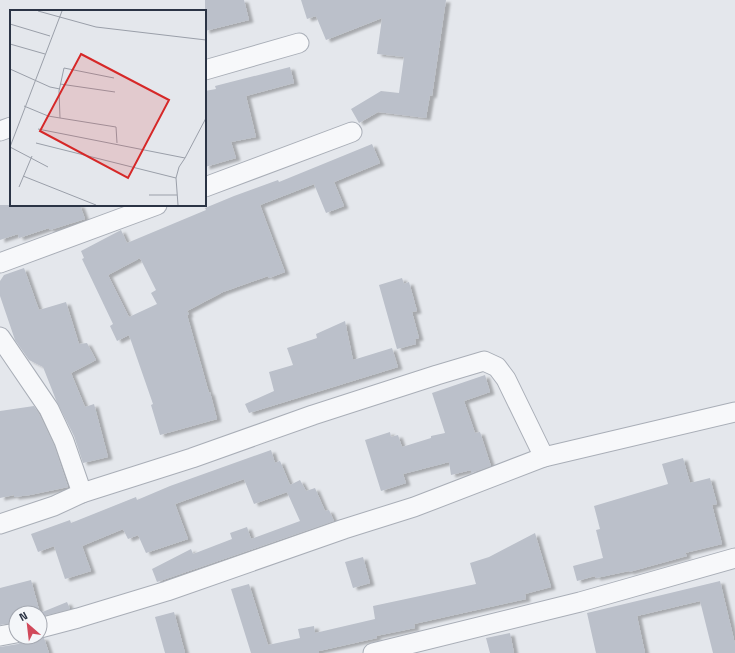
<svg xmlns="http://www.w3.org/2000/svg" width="735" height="653" font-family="'Titillium Web',sans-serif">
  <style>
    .building { fill: #bbc0ca; fill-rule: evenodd; filter: url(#shadow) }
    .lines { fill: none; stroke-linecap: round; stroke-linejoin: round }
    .minor-casing { stroke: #a9aeb7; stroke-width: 21 }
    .minor { stroke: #f7f8fa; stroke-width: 19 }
    .inset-road { fill: none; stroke: #9a9fa9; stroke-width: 1 }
    .view { fill: #d62828; fill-opacity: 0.15; stroke: #d62828; stroke-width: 2 }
    .inset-edge { fill: none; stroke: #2b3445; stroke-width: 2 }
  </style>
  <defs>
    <filter id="shadow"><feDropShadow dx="4.5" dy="2.5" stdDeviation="1" flood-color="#0004"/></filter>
  </defs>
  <rect width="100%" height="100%" fill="#e4e7ec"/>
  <!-- building -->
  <g class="building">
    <path d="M205,0H244L249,20L205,31Z"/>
    <path d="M301,0H446L432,96L430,95L426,118L378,112L359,123L351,109L381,91L399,93L404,57L377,54L382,18L326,40L316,16L307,19Z"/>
    <path d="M290,67L294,83L246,96L256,137L231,142L236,158L205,167V91L216,89L215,86Z"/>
    <path d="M372,144L380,163L334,182L344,206L326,213L314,184L260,205L285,272L269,278L268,276L223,292L187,311L189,314L187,315L209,393L210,392L217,419L160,435L151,405L153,404L129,335L117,341L110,326L113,324L82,259L84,258L81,251L121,230L127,243L206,210L205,208L234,196L278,180L279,182ZM140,258L156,290L151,293L157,304L129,317L108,275Z"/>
    <path d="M0,205H80L85,219L50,230L49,228L19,238L18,234L0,240Z"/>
    <path d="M24,268L39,310L66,302L79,344L87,343L96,360L71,373L85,407L94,404L108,457L83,463L74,436L56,400L43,367L29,360L15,340L0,296V281L4,275Z"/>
    <path d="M402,278L404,284L409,282L417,311L412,312L419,338L415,339L416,344L397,349L379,285Z"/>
    <path d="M345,321L353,360L392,348L398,367L249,413L245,404L274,391L269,372L293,365L287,348L317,338L316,334Z"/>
    <path d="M485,375L490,392L464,401L475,433L480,432L491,466L471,473V470L451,475L449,462L403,474L406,483L381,491L365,440L390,432L391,437L398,435L402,447L431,438V436L445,433L432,393Z"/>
    <path d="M34,406L39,414L54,445L68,487L30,495L14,497V495L0,498V411Z"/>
    <path d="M271,450L275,463L280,461L290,485L300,480L306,491L315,488L325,511L329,510L334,521L157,582L152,569L191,549L193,554L232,539L230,533L247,527L251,539L300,521L287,492L254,504L244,479L175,504L188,539L146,553L138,535L128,539L123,529L82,546L91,571L65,579L54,546L38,552L31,534L70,520L71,523L136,497L137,500L170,486Z"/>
    <path d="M683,458L690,483L710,478L717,504L712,505L722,544L685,553L687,556L629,572V571L596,578L595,576L577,581L573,566L603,558L596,530L600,529L594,506L668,484L662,464Z"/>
    <path d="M535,533L551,587L525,594L526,599L414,624L415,628L376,636L377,638L319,651V653H251L231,589L249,584L268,645L300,638L298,629L314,626L315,633L375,619L373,606L476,584L470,563L489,557Z"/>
    <path d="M363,557L370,583L353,588L345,562Z"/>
    <path d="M31,580L40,613L67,602L70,609L40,617V613H16V622L0,625V588Z"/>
    <path d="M720,581L735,644V653H713L700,601L637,616L645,653H596L587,613Z"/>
    <path d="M174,612L185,653H165L155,617Z"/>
    <path d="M510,633L514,653H490L486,638Z"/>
    <path d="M26,637L44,638L49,653H0V647L18,644L23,641Z"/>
  </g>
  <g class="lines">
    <!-- minor casing -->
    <g class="minor-casing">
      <g id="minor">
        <path d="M205,70L299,43"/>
        <path d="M0,131L11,127"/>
        <path d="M205,187L352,132"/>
        <path d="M0,263L157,205"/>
        <path d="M0,337L49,409L64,441L82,493L54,506L0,524"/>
        <path d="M82,493L192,458L313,415L437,375L484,361L497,367L506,379L544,457"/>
        <path d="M40,628L78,618L167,591L344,529L414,507L544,457L735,412"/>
        <path d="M0,636L16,633"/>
        <path d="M373,653L580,602L735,558"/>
      </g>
    </g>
    <!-- minor -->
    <use href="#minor" class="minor"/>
  </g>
  <!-- overview -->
  <g transform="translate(10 10)">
    <rect width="196" height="196" fill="#e4e7ec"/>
    <path class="inset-road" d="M28,1L86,17L196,30M0,14L40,26M0,34L35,44M0,59L40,77L50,79M50,74L105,82M14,96L38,106L50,108L49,81L54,58L104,68M50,108L106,117L107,133M28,119L175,148L196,108M26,133L166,168M0,137L38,157M0,137L52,1M13,166L86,195M9,177L22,146M139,185H167M168,195L166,168L169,157L175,148"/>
    <path class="view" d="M71,44L159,90L118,168L30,121Z"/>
    <rect width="196" height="196" class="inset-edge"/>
  </g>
  <!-- north arrow -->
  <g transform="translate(28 625) rotate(332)"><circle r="19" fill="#f4f6f9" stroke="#a4a8b1"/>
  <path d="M0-3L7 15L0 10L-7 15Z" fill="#d1495b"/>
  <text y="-6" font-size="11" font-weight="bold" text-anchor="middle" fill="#2b3445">N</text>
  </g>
</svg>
